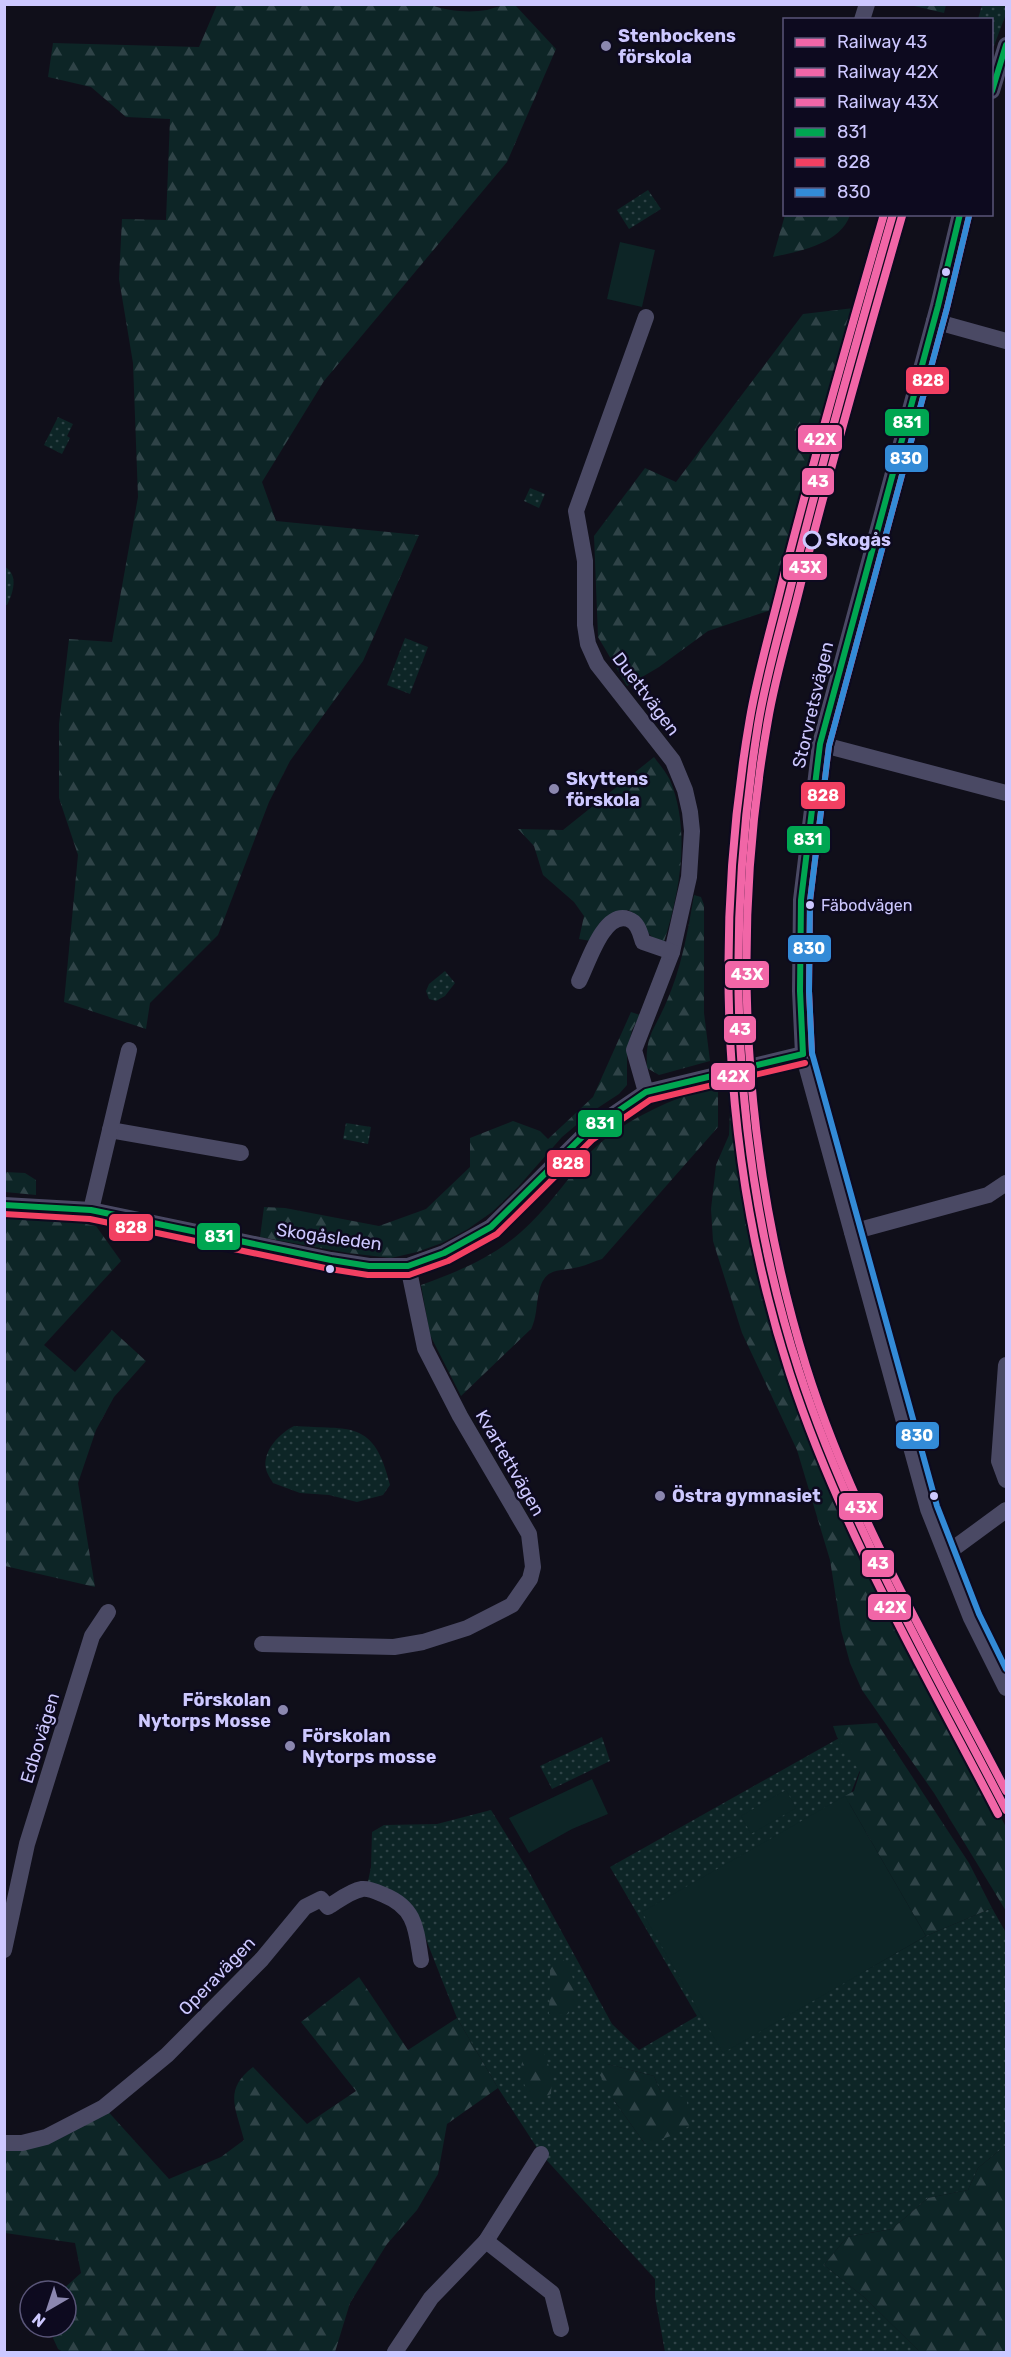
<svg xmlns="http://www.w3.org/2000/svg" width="1011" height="2357" font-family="Rubik,sans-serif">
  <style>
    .grass { fill: url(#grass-dots); fill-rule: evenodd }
    .forest { fill: url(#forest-firs) }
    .pitch { fill: #0d2526 }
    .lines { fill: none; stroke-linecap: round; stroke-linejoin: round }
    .street { stroke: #4a4964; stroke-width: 16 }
    .bus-1-casing { stroke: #0d0a1f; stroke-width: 10 }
    .bus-2-casing { stroke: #0d0a1f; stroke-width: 10 }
    .bus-3-casing { stroke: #0d0a1f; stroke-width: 10 }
    .bus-1 { stroke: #00a651; stroke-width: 6 }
    .bus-2 { stroke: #f24062; stroke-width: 6 }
    .bus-3 { stroke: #338bd7; stroke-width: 6 }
    .rail-1-casing { stroke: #0d0a1f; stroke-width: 12 }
    .rail-2-casing { stroke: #0d0a1f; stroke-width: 12 }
    .rail-3-casing { stroke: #0d0a1f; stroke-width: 12 }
    .rail-1 { stroke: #f166a7; stroke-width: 8 }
    .rail-2 { stroke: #f166a7; stroke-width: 8 }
    .rail-3 { stroke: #f166a7; stroke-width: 8 }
    .poi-dot { fill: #8b87af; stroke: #0d0a1f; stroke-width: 2 }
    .bus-dot { fill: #cdc8ff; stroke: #0d0a1f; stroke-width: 2 }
    .stop-dot { fill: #0d0a1f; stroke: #cdc8ff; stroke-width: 3 }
    .labels { text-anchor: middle; stroke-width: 5; stroke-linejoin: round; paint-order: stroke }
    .bus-label { font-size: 16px; fill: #cdc8ff; stroke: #0d0a1f; text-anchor: start }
    .poi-label { font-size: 18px; font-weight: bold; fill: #cdc8ff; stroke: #0d0a1f; text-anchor: start }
    .stop-label { font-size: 18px; font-weight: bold; fill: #cdc8ff; stroke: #0d0a1f; text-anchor: start }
    .street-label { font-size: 18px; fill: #cdc8ff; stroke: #0d0a1f }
    .line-badge { stroke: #0d0a1f; stroke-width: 2 }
    .badge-label { font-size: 16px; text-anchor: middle; font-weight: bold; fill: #fff }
  </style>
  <defs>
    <pattern id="grass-dots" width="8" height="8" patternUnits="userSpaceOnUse" patternTransform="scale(1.5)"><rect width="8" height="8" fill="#0d2526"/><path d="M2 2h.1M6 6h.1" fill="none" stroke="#2f4347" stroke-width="1.8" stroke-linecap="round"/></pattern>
    <pattern id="forest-firs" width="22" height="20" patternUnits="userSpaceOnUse" patternTransform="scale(1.5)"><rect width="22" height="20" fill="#0d2526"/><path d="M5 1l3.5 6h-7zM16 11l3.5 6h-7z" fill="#2f4347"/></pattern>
  </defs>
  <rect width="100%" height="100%" fill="#100f1a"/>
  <!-- grass -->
  <g class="grass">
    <path d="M982,5H1006V14L992,51V20L978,19Z"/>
    <path d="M648,190L661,209L629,229L617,210Z"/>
    <path d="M58,417L73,424L67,436L70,438L62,454L44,445Z"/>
    <path d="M530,488L545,494L539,508L524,501Z"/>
    <path d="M5,567C19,575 13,593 7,605H5Z"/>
    <path d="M405,638L428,647L410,694L387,685Z"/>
    <path d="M445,971L455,983L445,996L436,1001L429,999L426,991L429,984Z"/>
    <path d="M346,1123L371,1127L368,1144L343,1139Z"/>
    <path d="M294,1426C351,1430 374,1419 390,1485L383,1495L357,1502L329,1495L300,1493L273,1483C271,1479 267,1474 266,1469C262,1451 280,1433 294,1426Z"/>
    <path d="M602,1737L610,1761L552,1789L540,1766Z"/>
    <path d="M841,1737L860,1770L849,1798L863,1972L926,1936L992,1908L1006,1933V2145L978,2168L968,2190L928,2198L892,2229L847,2237L824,2265L865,2298L920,2352H665L655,2297V2279L541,2154L498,2088L457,2018L414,1909L367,1886L371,1867L372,1832L384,1825L437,1824L491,1810L528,1870L612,2024L639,2050L697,2016L610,1867ZM607,2064L654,2076L661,2093L645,2144L613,2099Z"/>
  </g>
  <!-- forest -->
  <g class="forest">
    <path d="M431,5C447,11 469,13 487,10C498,7 503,4 515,5L556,49L507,162L324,381L262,482L276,521L419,535L363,661L290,761L269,802L218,935L150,1003L146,1029L64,1002L78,855L59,798V724L69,639L112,642L138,497L133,363L119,279L122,219L166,220L170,119L126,117L91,87L48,77L53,43L199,47L217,5Z"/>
    <path d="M910,5H946L944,13Z"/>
    <path d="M785,215V214L850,215C840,244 800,251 773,257Z"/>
    <path d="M854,308L774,609L708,631L659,667L627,686L598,637L594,536L645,468L676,482L803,314Z"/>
    <path d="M654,757C659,764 666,772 670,780C691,831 680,891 664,942C641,937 648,920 628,910C605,915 599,918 591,941L579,939L584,916L574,902L543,875L534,846L518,829L563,830Z"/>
    <path d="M694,895L701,897L704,905V1013L710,1061L659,1075L647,1068C645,1035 654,1031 666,1003C681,970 688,931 694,895Z"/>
    <path d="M631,1012L640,1015L632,1030L627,1051V1085L619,1094L593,1111L562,1137L518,1187L492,1212L468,1229L442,1243L417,1252L391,1258L348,1253L260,1237L264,1207L285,1208L379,1226L426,1209L470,1167V1138L513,1121L540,1131L548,1139L593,1097Z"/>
    <path d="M736,1085L753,1224L775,1320L837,1492L893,1615L1006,1827V1911L934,1793L862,1690L850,1663L841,1630L830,1560L797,1450L742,1333L713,1241L711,1209L716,1165L729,1135L730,1111L727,1086Z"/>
    <path d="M718,1086V1127L602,1259C595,1261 587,1265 579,1267C559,1272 545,1266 539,1292C536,1304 537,1318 531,1329L461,1396L430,1335L421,1285C457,1272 492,1258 521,1232C546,1210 565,1182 587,1156C616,1123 675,1096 718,1086Z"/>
    <path d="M5,1172L25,1173L36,1180V1195L5,1192Z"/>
    <path d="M4,1216L66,1220L96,1226L121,1261L44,1345L75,1372L112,1330L146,1361L114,1397L96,1430L78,1483L95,1587L5,1566Z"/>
    <path d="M877,1723L969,1863L992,1908L926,1936L845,1796L854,1791L860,1772L837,1737L833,1726Z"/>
    <path d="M559,1954C575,1973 576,1986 575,2010L566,2015L549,2014L550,1970Z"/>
    <path d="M359,1977L408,2050L457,2018L498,2088L447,2124L438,2174L417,2210L387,2244L350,2303L335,2352H63L58,2349L48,2327H66V2291H61L81,2273L75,2243L5,2233L4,2143H22L104,2107L169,2179L221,2157L244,2140C236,2108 223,2090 253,2067L307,2124L356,2091L301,2022Z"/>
    <path d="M525,2053H544L552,2074L551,2094L533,2102C524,2082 516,2076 525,2053Z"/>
    <path d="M607,2064L654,2076L661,2093L686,2097L691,2125L671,2136L645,2144L613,2099L600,2075Z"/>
    <path d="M1006,2145V2352H920L865,2298L824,2265L847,2237L892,2229L928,2198L968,2190L978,2168Z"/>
  </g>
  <!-- pitch -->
  <g class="pitch">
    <path d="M620,242L655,250L642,307L607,299Z"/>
    <path d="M592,1779L608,1814L572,1829L529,1853L509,1818Z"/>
    <path d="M786,1790L796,1808L751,1834L741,1816Z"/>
    <path d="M845,1796L926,1936L723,2053L642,1912Z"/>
  </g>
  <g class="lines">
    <!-- street -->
    <g class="street">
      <path d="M862,20L867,4"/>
      <path d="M992,91L1006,45"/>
      <path d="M960,214L938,306L820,744L801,900L800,991L803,1054L928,1509L971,1618L1006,1688"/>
      <path d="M646,317L576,511L585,561V625L588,644L597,664L673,761L685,790L690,812L692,831L689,877L672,952L634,1050L646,1092"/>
      <path d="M934,321L1006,341"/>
      <path d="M820,744L1006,793"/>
      <path d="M579,981C588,964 603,911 628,919C638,922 640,933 643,942L672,952"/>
      <path d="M110,1130L241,1153"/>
      <path d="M4,1205L91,1210L331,1260L369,1266H408L444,1253L491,1227L586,1133L646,1092L803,1054"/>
      <path d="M91,1210L129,1050"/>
      <path d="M852,1232L988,1195L1006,1183"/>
      <path d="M1006,1365L999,1461L1006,1480"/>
      <path d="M946,1554L1006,1510"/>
      <path d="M262,1644L394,1647L423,1642L467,1628L512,1605L530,1579L533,1567L529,1534L460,1416L425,1348L408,1266"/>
      <path d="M4,1950L27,1844L92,1636L108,1612"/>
      <path d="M4,2143H22L46,2137L104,2107L167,2055L262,1959L305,1907L321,1899L328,1907C338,1901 350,1891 362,1889C369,1888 377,1892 384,1895C416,1908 416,1929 421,1960"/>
      <path d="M486,2241L541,2154"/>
      <path d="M395,2352L431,2298L486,2241L552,2293L561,2329"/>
    </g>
    <!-- bus-1 casing -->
    <g class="bus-1-casing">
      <g id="bus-1">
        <path d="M992,91L1006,45"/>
        <path d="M803,1054L800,991L801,900L820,744L938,306L960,214"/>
        <path d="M4,1205L91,1210L331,1260L369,1266H408L444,1253L491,1227L586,1133L646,1092L803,1054"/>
      </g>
    </g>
    <!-- bus-2 casing -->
    <g class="bus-2-casing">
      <g id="bus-2">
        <path d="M812,1054L809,991L810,901L829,746L947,308L969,216"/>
        <path d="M4,1214L90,1219L330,1269L368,1275H409L448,1261L497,1234L592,1140L650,1100L805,1063"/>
      </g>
    </g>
    <!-- bus-3 casing -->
    <g class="bus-3-casing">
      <path id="bus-3" d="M969,216L947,308L829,746L810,901L809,991L812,1053L937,1506L979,1614L1006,1669"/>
    </g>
    <!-- bus-1 -->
    <use href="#bus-1" class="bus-1"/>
    <!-- bus-2 -->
    <use href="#bus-2" class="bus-2"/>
    <!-- bus-3 -->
    <use href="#bus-3" class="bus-3"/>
    <!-- rail-1 casing -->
    <g class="rail-1-casing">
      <path id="rail-1" d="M893,214C858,335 824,456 793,578C781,627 766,675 758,725C724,939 732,1164 799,1371C849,1525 932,1667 1006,1810"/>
    </g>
    <!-- rail-2 casing -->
    <g class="rail-2-casing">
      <path id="rail-2" d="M884,214C849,336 814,457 783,579C772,625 758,671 750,718C713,933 722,1165 790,1374C840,1528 924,1671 998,1814"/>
    </g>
    <!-- rail-3 casing -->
    <g class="rail-3-casing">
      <path id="rail-3" d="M902,216C867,338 832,460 801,583C790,629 776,673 768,720C730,933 742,1158 806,1366C852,1514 935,1654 1006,1791"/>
    </g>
    <!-- rail-1 -->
    <use href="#rail-1" class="rail-1"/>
    <!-- rail-2 -->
    <use href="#rail-2" class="rail-2"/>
    <!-- rail-3 -->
    <use href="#rail-3" class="rail-3"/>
  </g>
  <!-- markers -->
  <g class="poi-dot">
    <circle cx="606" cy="46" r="6"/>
    <circle cx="554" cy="789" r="6"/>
    <circle cx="660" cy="1496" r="6"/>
    <circle cx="283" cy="1710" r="6"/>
    <circle cx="290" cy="1746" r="6"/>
  </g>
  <g class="bus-dot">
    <circle cx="946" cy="272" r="5"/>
    <circle cx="810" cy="905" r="5"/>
    <circle cx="330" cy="1269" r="5"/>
    <circle cx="934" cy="1496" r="5"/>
  </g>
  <circle class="stop-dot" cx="812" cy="540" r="8"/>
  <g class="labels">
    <!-- bus labels -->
    <g class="bus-label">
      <text x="821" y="911">Fäbodvägen</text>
    </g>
    <!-- poi labels -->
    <g class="poi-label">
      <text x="618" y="42">Stenbockens<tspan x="618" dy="21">förskola</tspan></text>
      <text x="566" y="785">Skyttens<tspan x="566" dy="21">förskola</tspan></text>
      <text x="672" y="1502">Östra gymnasiet</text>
      <text x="271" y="1706" text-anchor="end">Förskolan<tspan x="271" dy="21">Nytorps Mosse</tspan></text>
      <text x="302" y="1742">Förskolan<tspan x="302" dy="21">Nytorps mosse</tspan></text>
    </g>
    <!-- stop labels -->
    <g class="stop-label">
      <text x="826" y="546">Skogås</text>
    </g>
    <!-- street labels -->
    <g class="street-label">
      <text transform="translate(646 694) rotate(53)" y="6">Duettvägen</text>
      <text transform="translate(813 705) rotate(-77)" y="6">Storvretsvägen</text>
      <text transform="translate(329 1237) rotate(8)" y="6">Skogåsleden</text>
      <text transform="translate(510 1463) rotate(60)" y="6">Kvartettvägen</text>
      <text transform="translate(40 1738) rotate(-73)" y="6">Edbovägen</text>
      <text transform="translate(217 1976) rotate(-46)" y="6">Operavägen</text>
    </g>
  </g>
  <g class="line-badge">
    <rect x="905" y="366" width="45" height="29" rx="6" fill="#f24062"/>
    <rect x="884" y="408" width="46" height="29" rx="6" fill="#00a651"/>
    <rect x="797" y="424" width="46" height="29" rx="6" fill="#f166a7"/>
    <rect x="884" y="444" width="45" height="29" rx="6" fill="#338bd7"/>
    <rect x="801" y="467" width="34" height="29" rx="6" fill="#f166a7"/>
    <rect x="782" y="553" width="46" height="28" rx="6" fill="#f166a7"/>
    <rect x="800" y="781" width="46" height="29" rx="6" fill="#f24062"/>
    <rect x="786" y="825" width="45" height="29" rx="6" fill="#00a651"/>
    <rect x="787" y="934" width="45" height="29" rx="6" fill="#338bd7"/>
    <rect x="724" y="960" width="46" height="29" rx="6" fill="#f166a7"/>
    <rect x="723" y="1015" width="34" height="29" rx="6" fill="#f166a7"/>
    <rect x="710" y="1062" width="46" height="29" rx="6" fill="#f166a7"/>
    <rect x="577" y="1109" width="46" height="29" rx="6" fill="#00a651"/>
    <rect x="546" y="1149" width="45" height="29" rx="6" fill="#f24062"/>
    <rect x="108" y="1213" width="46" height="29" rx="6" fill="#f24062"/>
    <rect x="196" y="1222" width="45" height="29" rx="6" fill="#00a651"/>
    <rect x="895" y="1421" width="45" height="29" rx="6" fill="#338bd7"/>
    <rect x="838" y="1492" width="46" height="29" rx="6" fill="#f166a7"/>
    <rect x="861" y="1549" width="34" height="29" rx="6" fill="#f166a7"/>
    <rect x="867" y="1593" width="45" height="28" rx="6" fill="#f166a7"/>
  </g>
  <g class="badge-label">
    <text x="928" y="386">828</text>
    <text x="907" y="428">831</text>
    <text x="820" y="445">42X</text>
    <text x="906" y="464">830</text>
    <text x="818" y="487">43</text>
    <text x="805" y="573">43X</text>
    <text x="823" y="801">828</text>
    <text x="808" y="845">831</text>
    <text x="809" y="954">830</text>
    <text x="747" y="980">43X</text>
    <text x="740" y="1035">43</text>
    <text x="733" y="1082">42X</text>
    <text x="600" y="1129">831</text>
    <text x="568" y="1169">828</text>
    <text x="131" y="1233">828</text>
    <text x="219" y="1242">831</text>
    <text x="917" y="1441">830</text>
    <text x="861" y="1513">43X</text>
    <text x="878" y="1569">43</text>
    <text x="890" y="1613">42X</text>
  </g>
  <!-- border -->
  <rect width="1011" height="2357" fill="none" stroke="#cdc8ff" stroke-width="12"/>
  <!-- legend -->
  <rect x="783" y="18" width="210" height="198" fill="#0d0a1f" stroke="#5a5679" stroke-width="1.5"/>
  <rect x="795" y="38" width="30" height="9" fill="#f166a7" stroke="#5a5679" stroke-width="1.5"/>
  <text x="837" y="48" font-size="18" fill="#cdc8ff">Railway 43</text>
  <rect x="795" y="68" width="30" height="9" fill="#f166a7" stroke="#5a5679" stroke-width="1.5"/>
  <text x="837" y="78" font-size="18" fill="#cdc8ff">Railway 42X</text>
  <rect x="795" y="98" width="30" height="9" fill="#f166a7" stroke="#5a5679" stroke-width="1.5"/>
  <text x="837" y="108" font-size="18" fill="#cdc8ff">Railway 43X</text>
  <rect x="795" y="128" width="30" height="9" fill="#00a651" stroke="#5a5679" stroke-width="1.5"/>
  <text x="837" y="138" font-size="18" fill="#cdc8ff">831</text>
  <rect x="795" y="158" width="30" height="9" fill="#f24062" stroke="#5a5679" stroke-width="1.5"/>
  <text x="837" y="168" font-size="18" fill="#cdc8ff">828</text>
  <rect x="795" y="188" width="30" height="9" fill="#338bd7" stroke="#5a5679" stroke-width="1.5"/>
  <text x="837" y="198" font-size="18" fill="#cdc8ff">830</text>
  <!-- north arrow -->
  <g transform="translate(48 2309) rotate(219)"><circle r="28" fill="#0d0a1f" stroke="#5a5679" stroke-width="1.5"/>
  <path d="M0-4.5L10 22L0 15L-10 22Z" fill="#8b87af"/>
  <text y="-9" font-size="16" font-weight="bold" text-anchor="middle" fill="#cdc8ff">N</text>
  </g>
</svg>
